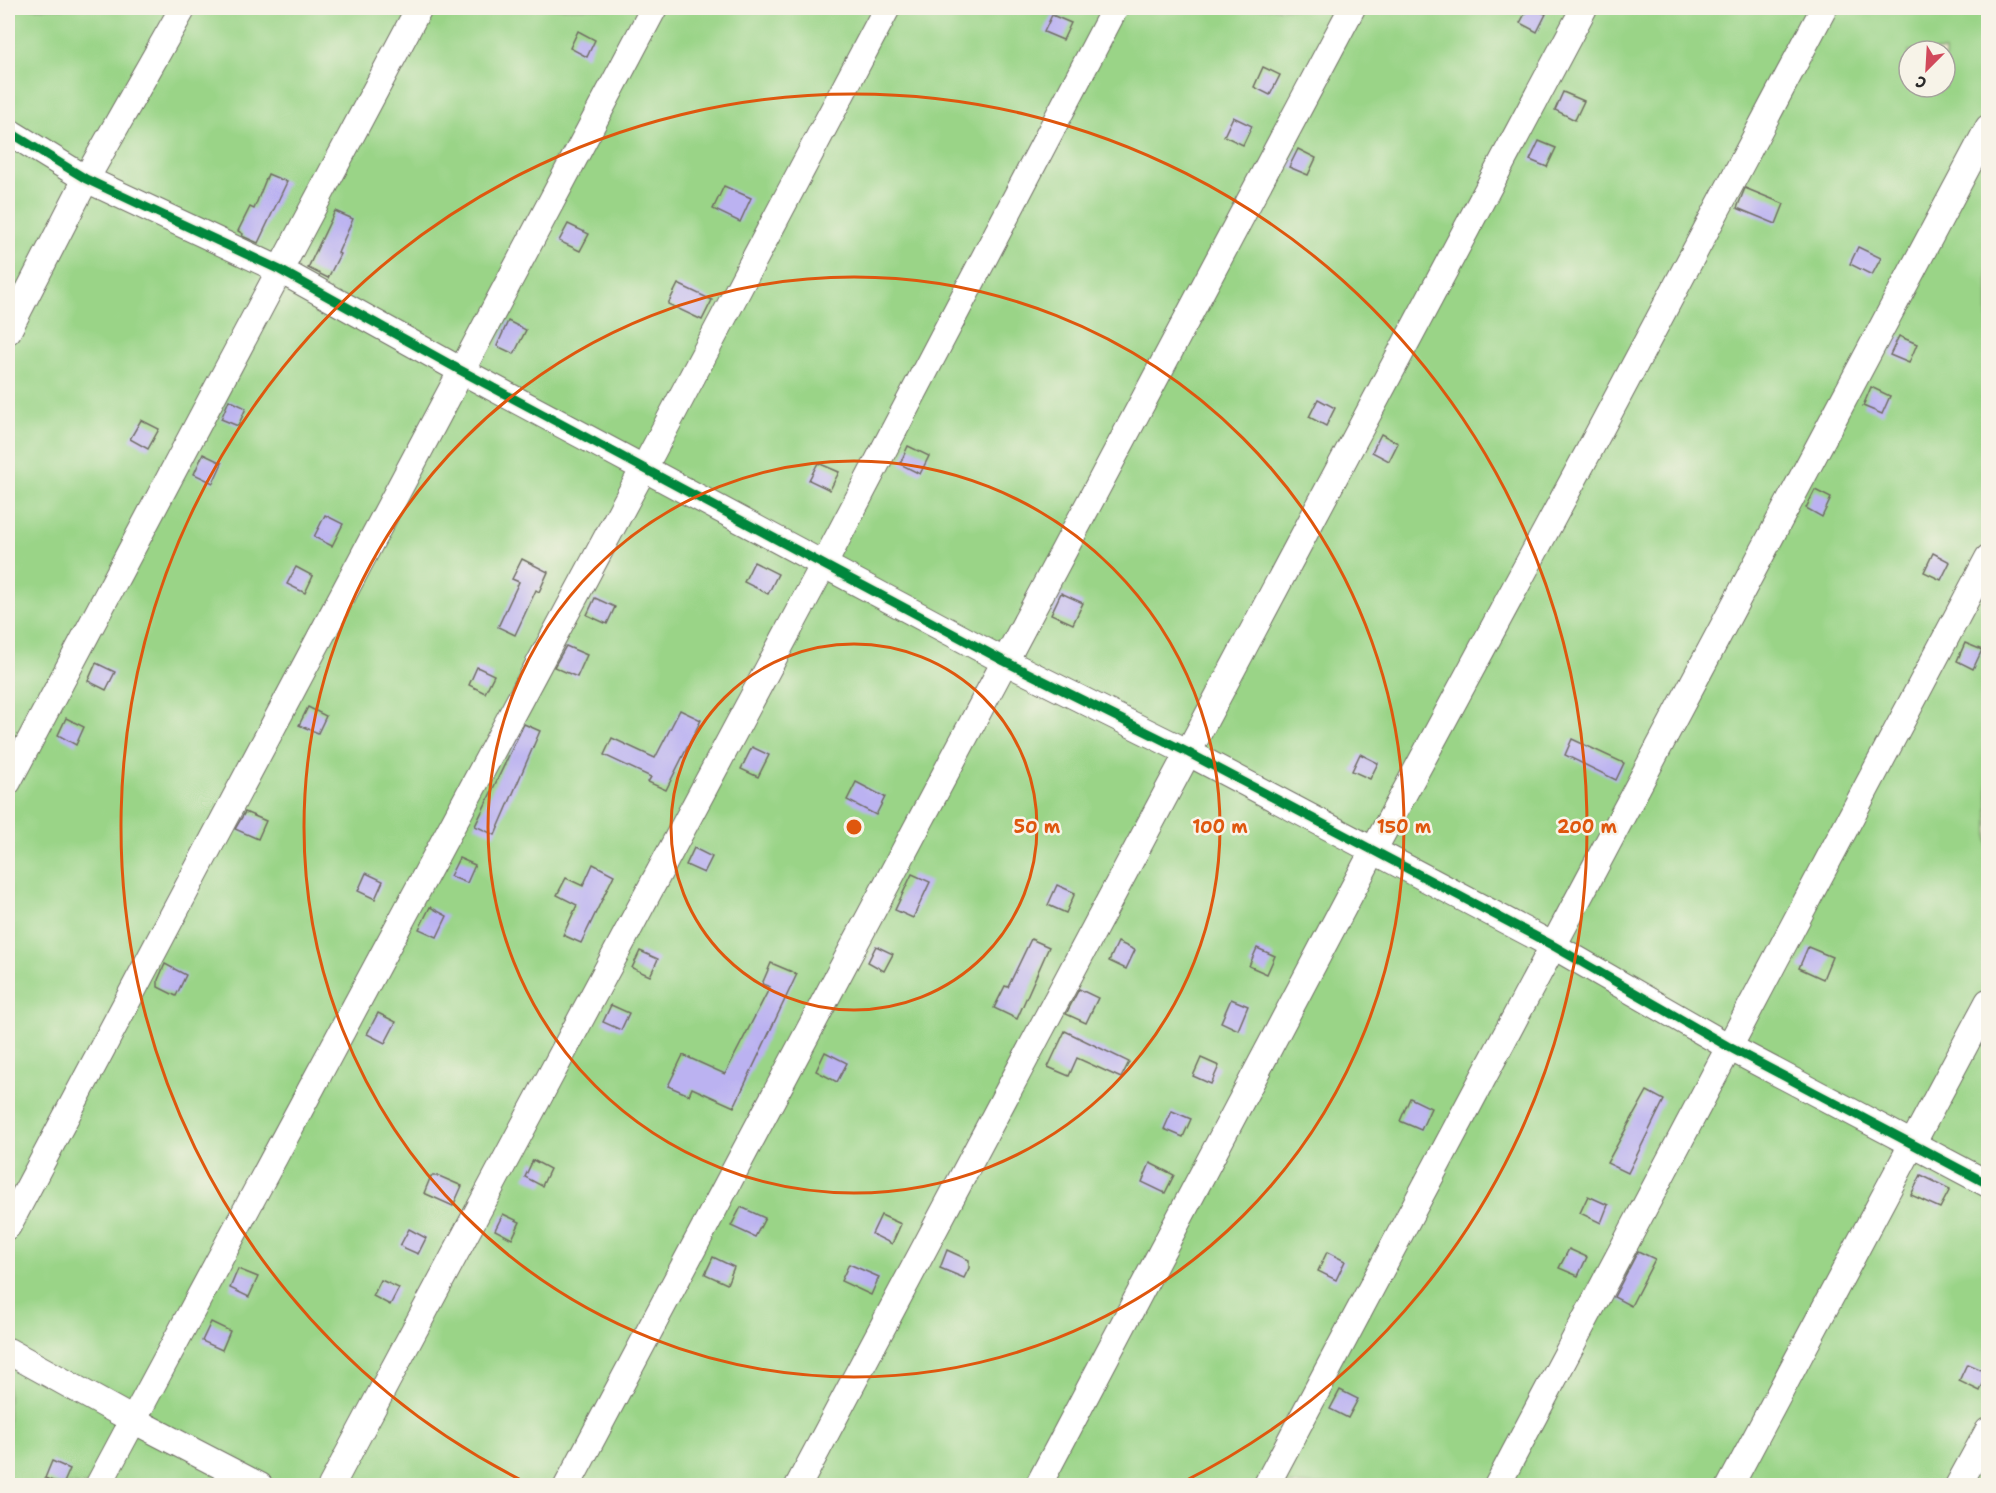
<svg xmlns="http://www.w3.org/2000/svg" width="1996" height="1493" font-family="'Shantell Sans',sans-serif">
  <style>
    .green { fill: #9ad487; stroke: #628059; stroke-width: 1.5; fill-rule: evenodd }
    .building { fill: #bbb2f1 }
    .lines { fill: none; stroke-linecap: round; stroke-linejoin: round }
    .minor-casing { stroke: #706d64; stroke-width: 28 }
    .minor { stroke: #fff; stroke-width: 26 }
    .cycleway-casing { stroke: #f7f3e8; stroke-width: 13 }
    .cycleway { stroke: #00873e; stroke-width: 9 }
    .ring { fill: none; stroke: #df570e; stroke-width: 3 }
    .centre { fill: #df570e; stroke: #f7f3e8; stroke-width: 3 }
    .ring-label { font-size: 18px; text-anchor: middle; font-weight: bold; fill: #df570e; stroke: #f7f3e8; stroke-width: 5; stroke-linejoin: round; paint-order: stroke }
  </style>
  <rect width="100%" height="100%" fill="#f7f3e8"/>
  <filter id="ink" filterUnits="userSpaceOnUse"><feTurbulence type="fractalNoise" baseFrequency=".0167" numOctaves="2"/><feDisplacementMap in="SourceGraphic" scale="12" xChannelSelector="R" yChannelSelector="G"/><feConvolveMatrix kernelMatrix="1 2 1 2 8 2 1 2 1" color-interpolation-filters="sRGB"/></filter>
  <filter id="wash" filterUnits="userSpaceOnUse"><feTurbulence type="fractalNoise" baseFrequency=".008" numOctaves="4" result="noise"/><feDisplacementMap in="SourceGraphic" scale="24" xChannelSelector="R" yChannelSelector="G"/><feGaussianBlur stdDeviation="1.35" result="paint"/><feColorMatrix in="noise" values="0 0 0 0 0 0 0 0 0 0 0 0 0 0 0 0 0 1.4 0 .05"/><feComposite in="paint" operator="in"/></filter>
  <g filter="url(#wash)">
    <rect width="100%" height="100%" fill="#f0e8cf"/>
    <!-- green -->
    <path class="green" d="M8,8H1988V1485H8ZM1909,51H1945V87H1909Z"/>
    <g id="blocks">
      <!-- building -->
      <g class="building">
        <path d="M1528,8H1533L1546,14L1537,32L1520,23Z"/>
        <path d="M1052,15L1071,23L1063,40L1044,32Z"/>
        <path d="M578,31L595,40L587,57L570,48Z"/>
        <path d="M1263,67L1280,75L1270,95L1254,87Z"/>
        <path d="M1563,92L1584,101L1575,120L1555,110Z"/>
        <path d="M1233,117L1252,126L1243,145L1224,136Z"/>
        <path d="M1539,141L1556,148L1547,167L1530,160Z"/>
        <path d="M1298,149L1316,158L1308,175L1289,167Z"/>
        <path d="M268,174L287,182L258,243L242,236L243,234L238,231L250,207L254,209Z"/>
        <path d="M724,186L751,198L740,222L713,209Z"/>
        <path d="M1745,188L1784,204L1776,224L1737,208Z"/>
        <path d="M335,211L353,219L338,253L340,254L328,278L308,268Z"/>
        <path d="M568,224L589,234L580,251L559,241Z"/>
        <path d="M1858,247L1881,258L1872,275L1850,264Z"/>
        <path d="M678,284L712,300L702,320L668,304Z"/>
        <path d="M508,321L526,330L514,354L497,346Z"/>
        <path d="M1899,336L1917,344L1909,363L1890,355Z"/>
        <path d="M1871,387L1890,396L1882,414L1863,406Z"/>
        <path d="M1318,399L1335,408L1326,426L1309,417Z"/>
        <path d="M229,400L246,408L238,426L221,419Z"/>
        <path d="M141,420L159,429L148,449L130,439Z"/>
        <path d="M1381,434L1398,443L1389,461L1372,452Z"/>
        <path d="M908,446L929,456L920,474L900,464Z"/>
        <path d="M203,454L222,463L213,483L194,474Z"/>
        <path d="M818,463L839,472L830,490L809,480Z"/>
        <path d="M1815,490L1831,498L1822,517L1806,508Z"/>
        <path d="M325,515L343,524L332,546L314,537Z"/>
        <path d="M1933,553L1950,562L1941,580L1924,572Z"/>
        <path d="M522,559L548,572L539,592L536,590L515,635L498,627L519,582L512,579Z"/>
        <path d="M754,562L778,574L768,594L744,582Z"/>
        <path d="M296,567L313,576L305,593L287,584Z"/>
        <path d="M1061,593L1083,603L1073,624L1051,614Z"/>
        <path d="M595,598L615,607L607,624L587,615Z"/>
        <path d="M1965,643L1982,650L1973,669L1957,661Z"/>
        <path d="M566,646L587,655L577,677L554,667Z"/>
        <path d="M96,663L115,672L106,690L88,681Z"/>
        <path d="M477,667L494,675L485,693L469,685Z"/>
        <path d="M308,707L326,716L318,733L299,725Z"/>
        <path d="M680,710L701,720L666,790L648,782L651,777L604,755L612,738L655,758Z"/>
        <path d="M66,718L84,727L76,745L58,735Z"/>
        <path d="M524,724L540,731L495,835L475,826Z"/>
        <path d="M1572,739L1624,763L1616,780L1565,755Z"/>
        <path d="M752,747L769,755L758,777L741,769Z"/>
        <path d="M1360,754L1378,763L1370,779L1352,771Z"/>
        <path d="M856,782L885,797L876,815L847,800Z"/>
        <path d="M245,812L266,821L258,839L235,829Z"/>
        <path d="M694,848L712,857L704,873L686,865Z"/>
        <path d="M459,858L475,865L467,883L450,876Z"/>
        <path d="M593,864L614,875L581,943L563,935L577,905L557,895L566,878L583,886Z"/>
        <path d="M366,873L383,881L375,899L358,891Z"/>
        <path d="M912,874L930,882L913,918L895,910Z"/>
        <path d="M1057,885L1075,893L1066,913L1048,905Z"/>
        <path d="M430,907L447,916L437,937L419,929Z"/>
        <path d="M1031,939L1049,947L1017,1019L994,1008L1005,986L1008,987Z"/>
        <path d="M1118,942L1135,950L1126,969L1109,961Z"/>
        <path d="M876,946L893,954L884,971L868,962Z"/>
        <path d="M1808,947L1832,957L1823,979L1799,968Z"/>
        <path d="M1257,948L1275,956L1267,974L1249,966Z"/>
        <path d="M640,951L658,959L650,976L632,968Z"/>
        <path d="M771,963L797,974L734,1107L692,1088L689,1095L668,1086L683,1055L725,1074L770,987L762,984Z"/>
        <path d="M165,964L186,975L176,996L158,987V980Z"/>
        <path d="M1079,989L1098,998L1086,1023L1066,1014Z"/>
        <path d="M1231,999L1248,1006L1238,1030L1221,1022Z"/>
        <path d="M611,1005L629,1013L621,1030L603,1022Z"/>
        <path d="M378,1013L396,1022L385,1043L367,1034Z"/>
        <path d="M1065,1031L1129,1062L1121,1078L1077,1058L1069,1076L1048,1067Z"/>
        <path d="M825,1052L847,1063L837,1082L816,1071Z"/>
        <path d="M1201,1058L1219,1066L1211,1084L1193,1076Z"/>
        <path d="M1647,1091L1664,1100L1628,1173L1607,1163Z"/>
        <path d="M1410,1098L1431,1108L1421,1130L1400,1121Z"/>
        <path d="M1172,1111L1191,1119L1183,1137L1164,1129Z"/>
        <path d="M533,1160L550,1169L542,1186L525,1177Z"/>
        <path d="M1150,1163L1174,1175L1165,1193L1142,1182Z"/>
        <path d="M1921,1175L1950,1189L1940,1208L1911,1195Z"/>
        <path d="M431,1176H439L462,1186L453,1206L424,1193Z"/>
        <path d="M1588,1196L1608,1205L1601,1223L1580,1213Z"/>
        <path d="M741,1207L765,1218L755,1237L731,1226Z"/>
        <path d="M503,1214L520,1222L512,1239L495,1230Z"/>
        <path d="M881,1215L901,1224L892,1244L872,1234Z"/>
        <path d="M409,1229L426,1238L418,1254L400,1246Z"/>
        <path d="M1569,1249L1587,1257L1578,1276L1559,1268Z"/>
        <path d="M947,1250L969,1260V1268L964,1278L940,1268Z"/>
        <path d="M1638,1251L1655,1259L1631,1306L1614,1297Z"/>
        <path d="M1327,1252L1345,1261L1336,1280L1318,1271Z"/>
        <path d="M713,1257L734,1267L727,1284L705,1274Z"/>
        <path d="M849,1264L879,1277L871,1295L841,1281Z"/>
        <path d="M238,1269L258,1277L249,1297L230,1288Z"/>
        <path d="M381,1280L399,1288L390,1305L373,1296Z"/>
        <path d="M211,1322L230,1331L222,1350L202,1341Z"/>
        <path d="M1967,1364L1988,1373L1980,1391L1959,1381Z"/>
        <path d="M1340,1390L1358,1399L1348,1418L1330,1409Z"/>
        <path d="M52,1461L70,1469L63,1485L45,1478Z"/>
      </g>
    </g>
  </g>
  <g filter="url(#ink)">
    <use href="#blocks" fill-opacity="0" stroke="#706d64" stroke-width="1.5"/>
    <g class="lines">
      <!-- minor casing -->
      <g class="minor-casing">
        <g id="minor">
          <path d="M8,131L86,179L280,270L460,370L1004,661L1187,752L1552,945L1729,1047L1988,1184"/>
          <path d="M8,331L86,179L183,8"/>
          <path d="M8,782L419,8"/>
          <path d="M8,1226L654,8"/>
          <path d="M8,1351L133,1420L260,1486"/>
          <path d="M98,1486L644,468L887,8"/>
          <path d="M331,1486L824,564L1115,8"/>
          <path d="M567,1486L1352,8"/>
          <path d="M798,1486L1584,8"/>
          <path d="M1038,1486L1373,851L1591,447L1824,8"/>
          <path d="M1266,1486L1988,128"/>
          <path d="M1497,1486L1988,558"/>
          <path d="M1730,1486L1988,1002"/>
          <path d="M1958,1486L1988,1431"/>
        </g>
      </g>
      <!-- minor -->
      <use href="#minor" class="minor"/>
      <!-- cycleway casing -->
      <g class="cycleway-casing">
        <path id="cycleway" d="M8,131L86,179L280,270L460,370L1004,661L1187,752L1552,945L1729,1047L1988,1184"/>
      </g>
      <!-- cycleway -->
      <use href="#cycleway" class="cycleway"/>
    </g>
  </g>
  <!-- distance rings -->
  <g class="ring">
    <circle cx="854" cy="827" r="183"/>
    <circle cx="854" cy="827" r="366"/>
    <circle cx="854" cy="827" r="550"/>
    <path d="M527 1483A733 733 0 1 1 1181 1483"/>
  </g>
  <circle cx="854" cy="827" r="9" class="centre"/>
  <g class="ring-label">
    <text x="1037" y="833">50 m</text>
    <text x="1220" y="833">100 m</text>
    <text x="1404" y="833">150 m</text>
    <text x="1587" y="833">200 m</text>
  </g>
  <!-- margin -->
  <rect width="1996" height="1493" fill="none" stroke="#f7f3e8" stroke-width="30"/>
  <!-- north arrow -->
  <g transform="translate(1927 69) rotate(204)"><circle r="28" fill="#f7f3e8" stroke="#a5a39c" stroke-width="1.5"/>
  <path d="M0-4.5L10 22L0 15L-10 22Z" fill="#d1495b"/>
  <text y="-9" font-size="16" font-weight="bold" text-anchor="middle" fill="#2b2b2b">С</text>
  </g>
</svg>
